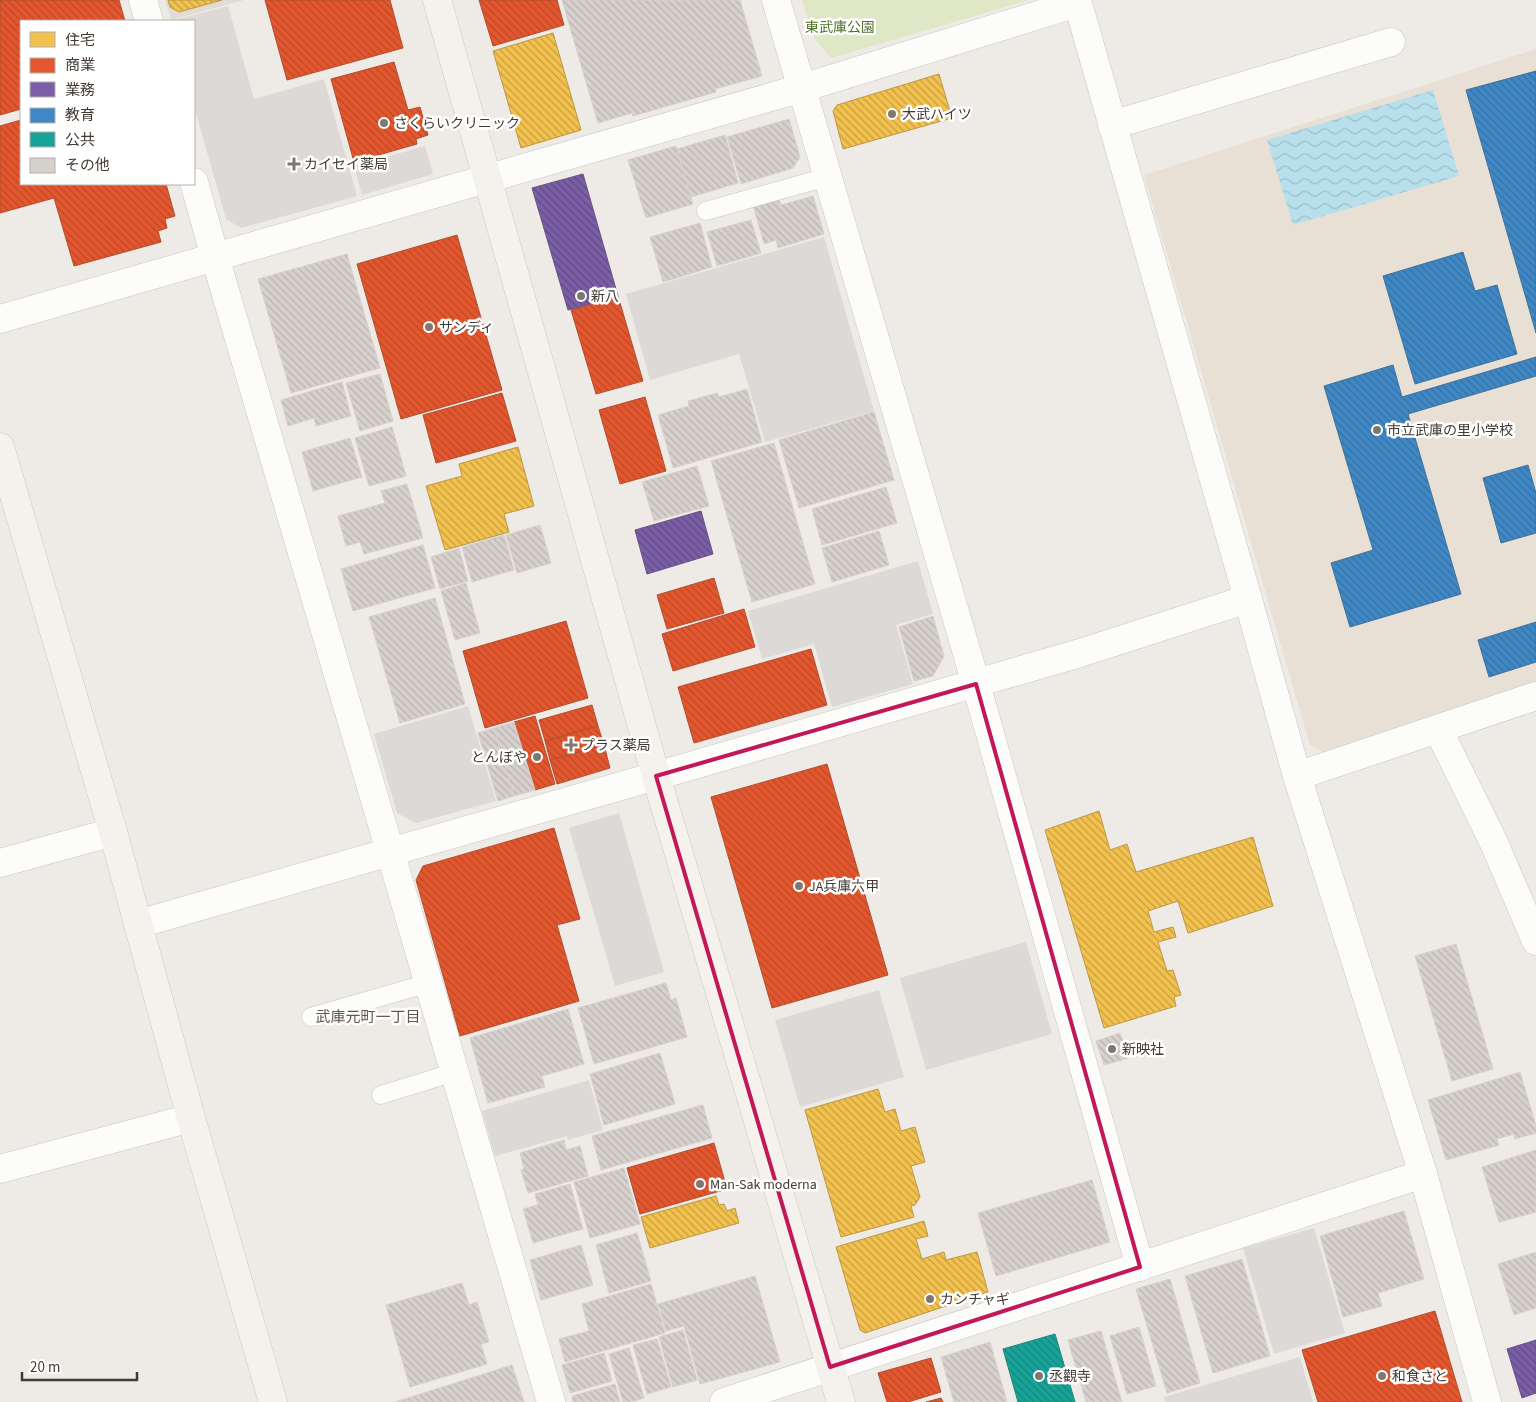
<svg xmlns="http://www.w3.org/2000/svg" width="1536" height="1402" font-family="'Source Sans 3','Noto Sans JP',sans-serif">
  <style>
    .residential { fill: #e2dbd3 }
    .education { fill: #e9e0d5 }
    .park { fill: #e0e7c6 }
    .parking { fill: #ddd9d6 }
    .water { fill: url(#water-waves) }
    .homes { fill: url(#homes-back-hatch); stroke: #bd9846 }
    .shops { fill: url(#shops-back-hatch); stroke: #b34e30 }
    .offices { fill: url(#offices-back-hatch); stroke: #6a5384 }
    .schools { fill: url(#schools-back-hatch); stroke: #407199 }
    .public { fill: url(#public-back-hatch); stroke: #24847a }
    .building { fill: url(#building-back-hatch); stroke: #d6d1cc }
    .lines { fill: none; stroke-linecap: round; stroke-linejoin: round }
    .lane-casing { stroke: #cac6c2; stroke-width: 19 }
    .street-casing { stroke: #cac6c2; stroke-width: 29 }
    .secondary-casing { stroke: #cec7be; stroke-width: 29 }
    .lane { stroke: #fcfcfb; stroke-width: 18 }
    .street { stroke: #fcfcfb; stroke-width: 28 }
    .secondary { stroke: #f5f2ed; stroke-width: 28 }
    .marked { fill: none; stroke: #c2185b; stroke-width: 4; stroke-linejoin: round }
    .poi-dot { fill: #7e7872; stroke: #fff; stroke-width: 2 }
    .labels { text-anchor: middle; stroke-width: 5; stroke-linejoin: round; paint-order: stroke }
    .park-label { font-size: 14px; fill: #507229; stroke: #fff }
    .poi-label { font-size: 14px; fill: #423a33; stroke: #fff; text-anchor: start }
    .neighbourhood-label { font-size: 15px; fill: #65564b; stroke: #fff }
  </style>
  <defs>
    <pattern id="water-waves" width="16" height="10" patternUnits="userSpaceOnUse" patternTransform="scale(1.25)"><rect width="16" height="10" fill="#b7dfec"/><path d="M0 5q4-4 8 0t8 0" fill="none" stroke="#9fc0cb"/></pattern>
    <pattern id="homes-back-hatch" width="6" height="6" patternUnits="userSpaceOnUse" patternTransform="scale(1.25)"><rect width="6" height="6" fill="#f2c14e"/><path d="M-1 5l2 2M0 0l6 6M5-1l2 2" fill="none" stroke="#c69e41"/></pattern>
    <pattern id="shops-back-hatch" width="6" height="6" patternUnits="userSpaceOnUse" patternTransform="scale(1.25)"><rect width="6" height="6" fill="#e4572e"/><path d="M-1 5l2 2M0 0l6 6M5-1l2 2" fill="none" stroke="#ba4928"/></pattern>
    <pattern id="offices-back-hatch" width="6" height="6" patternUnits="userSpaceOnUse" patternTransform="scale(1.25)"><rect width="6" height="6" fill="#7b5ea7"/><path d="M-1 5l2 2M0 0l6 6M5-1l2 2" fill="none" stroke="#614b81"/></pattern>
    <pattern id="schools-back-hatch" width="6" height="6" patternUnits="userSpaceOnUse" patternTransform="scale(1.25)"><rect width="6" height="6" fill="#3f88c5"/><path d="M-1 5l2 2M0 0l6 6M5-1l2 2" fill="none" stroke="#3670a1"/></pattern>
    <pattern id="public-back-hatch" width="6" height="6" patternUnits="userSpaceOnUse" patternTransform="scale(1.25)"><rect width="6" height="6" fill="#17a398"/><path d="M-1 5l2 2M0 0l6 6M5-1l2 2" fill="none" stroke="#16867d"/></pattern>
    <pattern id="building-back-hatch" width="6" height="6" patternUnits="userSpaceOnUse" patternTransform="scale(1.25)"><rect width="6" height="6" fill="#d6d1cd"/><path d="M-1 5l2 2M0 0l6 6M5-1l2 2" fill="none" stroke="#b9b4b0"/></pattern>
  </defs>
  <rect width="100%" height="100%" fill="#eeeae6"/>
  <!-- residential -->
  <path class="residential" d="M165,0H244L171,20Z"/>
  <!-- education -->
  <path class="education" d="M1536,49V685L1327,754L1310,745L1144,175Z"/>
  <!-- park -->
  <path class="park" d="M802,0H1029L831,58L813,37Z"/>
  <!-- parking -->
  <g class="parking">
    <path d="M228,6L254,99L324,79L357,196L241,228L226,219L194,106V21H171Z"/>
    <path d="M425,146L433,174L362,195L354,166Z"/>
    <path d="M824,237L874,411L765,442L739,354L650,380L626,294Z"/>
    <path d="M918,561L933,614L896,625L913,684L832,707L814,644L762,659L748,611Z"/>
    <path d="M468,706L496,801L416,823L397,813L374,734Z"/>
    <path d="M619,813L664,972L615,986L569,828Z"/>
    <path d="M1026,942L1052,1034L926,1070L900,978Z"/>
    <path d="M879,990L904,1077L800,1107L775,1020Z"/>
    <path d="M589,1080L603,1130L568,1140L567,1136L495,1156L482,1111Z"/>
    <path d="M1314,1228L1345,1333L1274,1354L1243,1248Z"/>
    <path d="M1300,1357L1313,1402H1165L1164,1397Z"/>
  </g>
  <!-- water -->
  <path class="water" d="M1433,90L1459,176L1293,225L1267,140Z"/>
  <!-- homes -->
  <g class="homes">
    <path d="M168,0H222L179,12L170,7Z"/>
    <path d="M553,33L581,130L521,148L493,51Z"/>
    <path d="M939,74L952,118L843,149L833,111L837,105Z"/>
    <path d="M518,447L534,506L504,514L509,532L445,550L426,486L462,476L459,464Z"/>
    <path d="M1099,811L1110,850L1127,844L1136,872L1253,837L1273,906L1188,933L1178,901L1148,911L1154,932L1173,927L1176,937L1158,942L1167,971L1173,970L1181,995L1174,997L1176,1006L1104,1028L1045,830Z"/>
    <path d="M878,1089L885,1112L895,1109L901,1131L915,1127L925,1162L911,1166L920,1197L915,1205L911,1206L914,1217L841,1237L805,1110Z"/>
    <path d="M716,1196L719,1205L724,1204L727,1211L735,1208L739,1223L650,1248L641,1217Z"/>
    <path d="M924,1221L928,1236L916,1239L922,1259L944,1252L946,1260L977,1252L988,1292L865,1333L860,1330L836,1247Z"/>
  </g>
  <!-- shops -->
  <g class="shops">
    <path d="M0,0H119L125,21H21V109L0,115Z"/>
    <path d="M265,0H390L403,48L287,80Z"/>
    <path d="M479,0H557L564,25L493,46Z"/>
    <path d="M394,62L408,110L420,107L428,135L416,139L417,144L354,162L331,79Z"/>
    <path d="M21,120V184H166L175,216L165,219L167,228L158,231L161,242L74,266L54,198L0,213V126Z"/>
    <path d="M457,235L502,390L401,419L357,264Z"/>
    <path d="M618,296L643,381L596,394L571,310Z"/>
    <path d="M502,393L516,441L436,463L423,415Z"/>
    <path d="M645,397L666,471L620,484L599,410Z"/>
    <path d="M714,578L724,613L667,629L657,595Z"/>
    <path d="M744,609L755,647L673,671L662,634Z"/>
    <path d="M566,621L588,698L485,728L463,651Z"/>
    <path d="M811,649L827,705L694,743L678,687Z"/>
    <path d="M592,705L598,726L545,741L539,720Z"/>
    <path d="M535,716L555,784L535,790L514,722Z"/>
    <path d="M598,726L604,745L550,760L545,741Z"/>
    <path d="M604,745L610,768L557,784L550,760Z"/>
    <path d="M827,764L888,975L772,1008L711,797Z"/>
    <path d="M554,828L580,919L557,925L579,1001L460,1036L416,880L423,866Z"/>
    <path d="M714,1143L727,1189L640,1214L627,1168Z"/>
    <path d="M1435,1311L1462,1402H1318L1302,1350Z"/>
    <path d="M931,1358L941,1392L908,1402H887L878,1373Z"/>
    <path d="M941,1398L943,1402H926Z"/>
  </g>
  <!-- offices -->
  <g class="offices">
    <path d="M583,174L618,296L568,310L532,188Z"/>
    <path d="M701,511L713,554L647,574L635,530Z"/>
    <path d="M1536,1340V1393L1522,1398L1507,1349Z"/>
  </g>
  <!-- schools -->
  <g class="schools">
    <path d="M1536,71V333L1466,90Z"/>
    <path d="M1463,252L1475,291L1497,285L1517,354L1415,384L1383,276Z"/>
    <path d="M1536,357V376L1408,414L1461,594L1350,627L1331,563L1373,550L1324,386L1393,365L1402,397Z"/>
    <path d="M1528,465L1536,493V533L1501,543L1483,478Z"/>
    <path d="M1536,622V662L1489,677L1478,640Z"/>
  </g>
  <!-- public -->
  <path class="public" d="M1055,1334L1075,1402H1018L1003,1349Z"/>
  <!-- building -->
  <g class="building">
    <path d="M562,0H740L762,76L715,89L716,92L633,116L632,113L598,123Z"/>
    <path d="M789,119L800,157L793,168L741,184L727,137Z"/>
    <path d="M725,135L738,183L691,197L677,149Z"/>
    <path d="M676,146L693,204L646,218L628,160Z"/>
    <path d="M813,196L824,234L778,248L776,240L764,244L753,205L778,197L781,205Z"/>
    <path d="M751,220L761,253L717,266L707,232Z"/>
    <path d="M700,223L712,267L663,282L650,237Z"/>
    <path d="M347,254L380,368L291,393L258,279Z"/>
    <path d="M380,374L393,421L360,431L346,383Z"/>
    <path d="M342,382L351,416L316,426L314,418L288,426L281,400Z"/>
    <path d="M747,389L762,442L673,468L658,415L689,406L688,401L717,393L719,397Z"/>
    <path d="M874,412L894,480L799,508L779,440Z"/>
    <path d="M392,427L406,476L369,486L355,438Z"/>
    <path d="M350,438L362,477L313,491L302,452Z"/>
    <path d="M774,443L815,584L752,602L711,461Z"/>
    <path d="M697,466L709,506L654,521L642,482Z"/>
    <path d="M407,484L423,538L364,554L360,542L346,546L338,516L385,503L381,491Z"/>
    <path d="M886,487L897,523L822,545L812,509Z"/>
    <path d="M540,525L551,563L517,573L506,535Z"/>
    <path d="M879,531L889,565L832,582L822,548Z"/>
    <path d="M504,535L514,570L472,582L462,547Z"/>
    <path d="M423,545L435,588L353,611L341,569Z"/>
    <path d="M459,548L468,581L440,589L431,557Z"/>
    <path d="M466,583L480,633L455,640L441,591Z"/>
    <path d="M435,598L465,704L400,723L369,617Z"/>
    <path d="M933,616L944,656L933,676L914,681L899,627Z"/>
    <path d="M514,722L535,790L514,796L494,728Z"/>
    <path d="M494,728L514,796L498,801L478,733Z"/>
    <path d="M1456,944L1493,1069L1452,1081L1415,956Z"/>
    <path d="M666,983L671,1000L676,998L687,1037L594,1064L578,1008Z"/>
    <path d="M568,1009L584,1064L542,1076L545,1087L488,1103L470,1038Z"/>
    <path d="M1120,1033L1129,1058L1104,1065L1096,1041Z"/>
    <path d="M660,1053L675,1104L604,1125L590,1074Z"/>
    <path d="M1520,1072L1536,1126V1133L1515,1139L1514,1134L1497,1139L1499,1145L1446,1160L1428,1100Z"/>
    <path d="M703,1105L712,1138L601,1170L592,1136Z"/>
    <path d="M564,1140L566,1150L580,1146L588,1176L528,1193L521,1170L524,1169L520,1153Z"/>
    <path d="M1536,1150V1212L1499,1222L1482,1167Z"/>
    <path d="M624,1168L640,1224L590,1238L574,1182Z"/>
    <path d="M1092,1180L1110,1242L996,1276L978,1213Z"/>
    <path d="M570,1184L583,1229L533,1243L523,1209L538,1205L535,1194Z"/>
    <path d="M1404,1211L1424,1279L1378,1293L1382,1306L1343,1317L1320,1236Z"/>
    <path d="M637,1233L651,1281L609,1293L596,1245Z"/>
    <path d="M581,1245L593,1285L541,1300L530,1260Z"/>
    <path d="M1536,1252V1308L1514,1315L1498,1264Z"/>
    <path d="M1242,1259L1270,1356L1213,1373L1185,1276Z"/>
    <path d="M755,1276L780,1362L700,1384L684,1326L666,1331L658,1304Z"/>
    <path d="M1170,1279L1200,1383L1167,1393L1136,1289Z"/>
    <path d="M462,1283L469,1305L477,1302L489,1342L481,1344L487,1364L410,1387L386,1305Z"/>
    <path d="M651,1284L665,1333L565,1362L559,1339L589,1331L582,1304Z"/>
    <path d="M1139,1327L1156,1386L1127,1394L1110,1336Z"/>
    <path d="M683,1330L697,1380L673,1387L659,1337Z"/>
    <path d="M1101,1331L1122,1402H1086L1068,1340Z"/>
    <path d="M657,1339L671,1387L647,1394L633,1345Z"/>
    <path d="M990,1342L1007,1402H954L941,1357Z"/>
    <path d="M629,1348L644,1398L631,1402H623L609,1354Z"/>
    <path d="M604,1353L612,1381L570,1393L562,1365Z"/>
    <path d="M512,1365L524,1402H395Z"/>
    <path d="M615,1384L620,1402H573L572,1396Z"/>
  </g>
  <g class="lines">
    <!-- lane casing -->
    <g class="lane-casing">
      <g id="lane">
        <path d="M706,211L827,177"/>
        <path d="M311,1017L429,983"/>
        <path d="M381,1095L455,1072"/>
      </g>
    </g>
    <!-- street casing -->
    <g class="street-casing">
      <g id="street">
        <path d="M143,0L149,21"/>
        <path d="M776,0L976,684L1140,1267"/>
        <path d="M1077,0L1248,599L1297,776L1423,1174L1487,1402"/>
        <path d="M1112,125L1391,42"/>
        <path d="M194,182L215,257L390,851L551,1402"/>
        <path d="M0,319L802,88L1077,3"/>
        <path d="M1438,729L1494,843L1536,941"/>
        <path d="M1297,776L1536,696"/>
        <path d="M0,863L113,832"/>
        <path d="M138,924L656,776L1080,653L1248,599"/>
        <path d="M0,1169L191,1118"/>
        <path d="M724,1402L1423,1174"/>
      </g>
    </g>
    <!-- secondary casing -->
    <g class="secondary-casing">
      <g id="secondary">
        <path d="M437,0L656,776L841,1402"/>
        <path d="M0,447L113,832L191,1118L273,1402"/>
      </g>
    </g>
    <!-- lane -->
    <use href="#lane" class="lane"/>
    <!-- street -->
    <use href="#street" class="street"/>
    <!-- secondary -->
    <use href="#secondary" class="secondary"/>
  </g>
  <!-- marked area -->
  <path class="marked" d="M976,684L1140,1267L830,1367L656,776Z"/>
  <!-- markers -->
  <g class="poi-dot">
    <circle cx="892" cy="114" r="5"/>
    <circle cx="384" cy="123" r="5"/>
    <path d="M291.5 156.5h5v5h5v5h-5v5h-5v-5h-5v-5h5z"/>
    <circle cx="581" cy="296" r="5"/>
    <circle cx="429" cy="327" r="5"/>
    <circle cx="1377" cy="430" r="5"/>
    <path d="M568.5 737.5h5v5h5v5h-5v5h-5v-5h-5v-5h5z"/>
    <circle cx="537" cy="757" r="5"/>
    <circle cx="799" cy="886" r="5"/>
    <circle cx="1112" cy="1049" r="5"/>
    <circle cx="700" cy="1184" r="5"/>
    <circle cx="930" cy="1299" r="5"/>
    <circle cx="1039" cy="1376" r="5"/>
    <circle cx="1382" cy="1376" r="5"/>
  </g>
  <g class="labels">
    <!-- park labels -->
    <g class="park-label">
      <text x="840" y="32">東武庫公園</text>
    </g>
    <!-- poi labels -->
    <g class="poi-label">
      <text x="902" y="119">大武ハイツ</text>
      <text x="394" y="128">さくらいクリニック</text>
      <text x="304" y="169">カイセイ薬局</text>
      <text x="591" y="301">新八</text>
      <text x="439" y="332">サンディ</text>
      <text x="1387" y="435">市立武庫の里小学校</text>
      <text x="581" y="750">プラス薬局</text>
      <text x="527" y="762" text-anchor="end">とんぼや</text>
      <text x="809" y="891">JA兵庫六甲</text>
      <text x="1122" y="1054">新映社</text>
      <text x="710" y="1189">Man-Sak moderna</text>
      <text x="940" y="1304">カンチャギ</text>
      <text x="1049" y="1381">丞觀寺</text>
      <text x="1392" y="1381">和食さと</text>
    </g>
    <!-- neighbourhood labels -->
    <g class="neighbourhood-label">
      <text x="368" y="1022">武庫元町一丁目</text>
    </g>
  </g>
  <!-- legend -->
  <rect x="20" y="20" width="175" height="165" fill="#ffffff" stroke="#b3b0ad"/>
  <rect x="30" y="32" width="25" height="15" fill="#f2c14e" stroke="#b3b0ad"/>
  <text x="65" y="45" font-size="15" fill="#423a33">住宅</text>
  <rect x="30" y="58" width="25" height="15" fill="#e4572e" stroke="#b3b0ad"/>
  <text x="65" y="70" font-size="15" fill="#423a33">商業</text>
  <rect x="30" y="82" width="25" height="15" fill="#7b5ea7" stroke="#b3b0ad"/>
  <text x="65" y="95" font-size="15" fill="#423a33">業務</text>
  <rect x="30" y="108" width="25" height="15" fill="#3f88c5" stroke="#b3b0ad"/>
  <text x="65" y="120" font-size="15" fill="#423a33">教育</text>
  <rect x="30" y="132" width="25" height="15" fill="#17a398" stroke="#b3b0ad"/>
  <text x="65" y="145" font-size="15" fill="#423a33">公共</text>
  <rect x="30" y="158" width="25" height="15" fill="#d6d1cd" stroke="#b3b0ad"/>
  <text x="65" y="170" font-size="15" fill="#423a33">その他</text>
  <!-- scale -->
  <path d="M22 1372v8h115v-8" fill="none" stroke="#423a33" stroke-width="2.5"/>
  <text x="30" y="1372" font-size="15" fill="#423a33" stroke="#ffffff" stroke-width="4" paint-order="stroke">20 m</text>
</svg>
